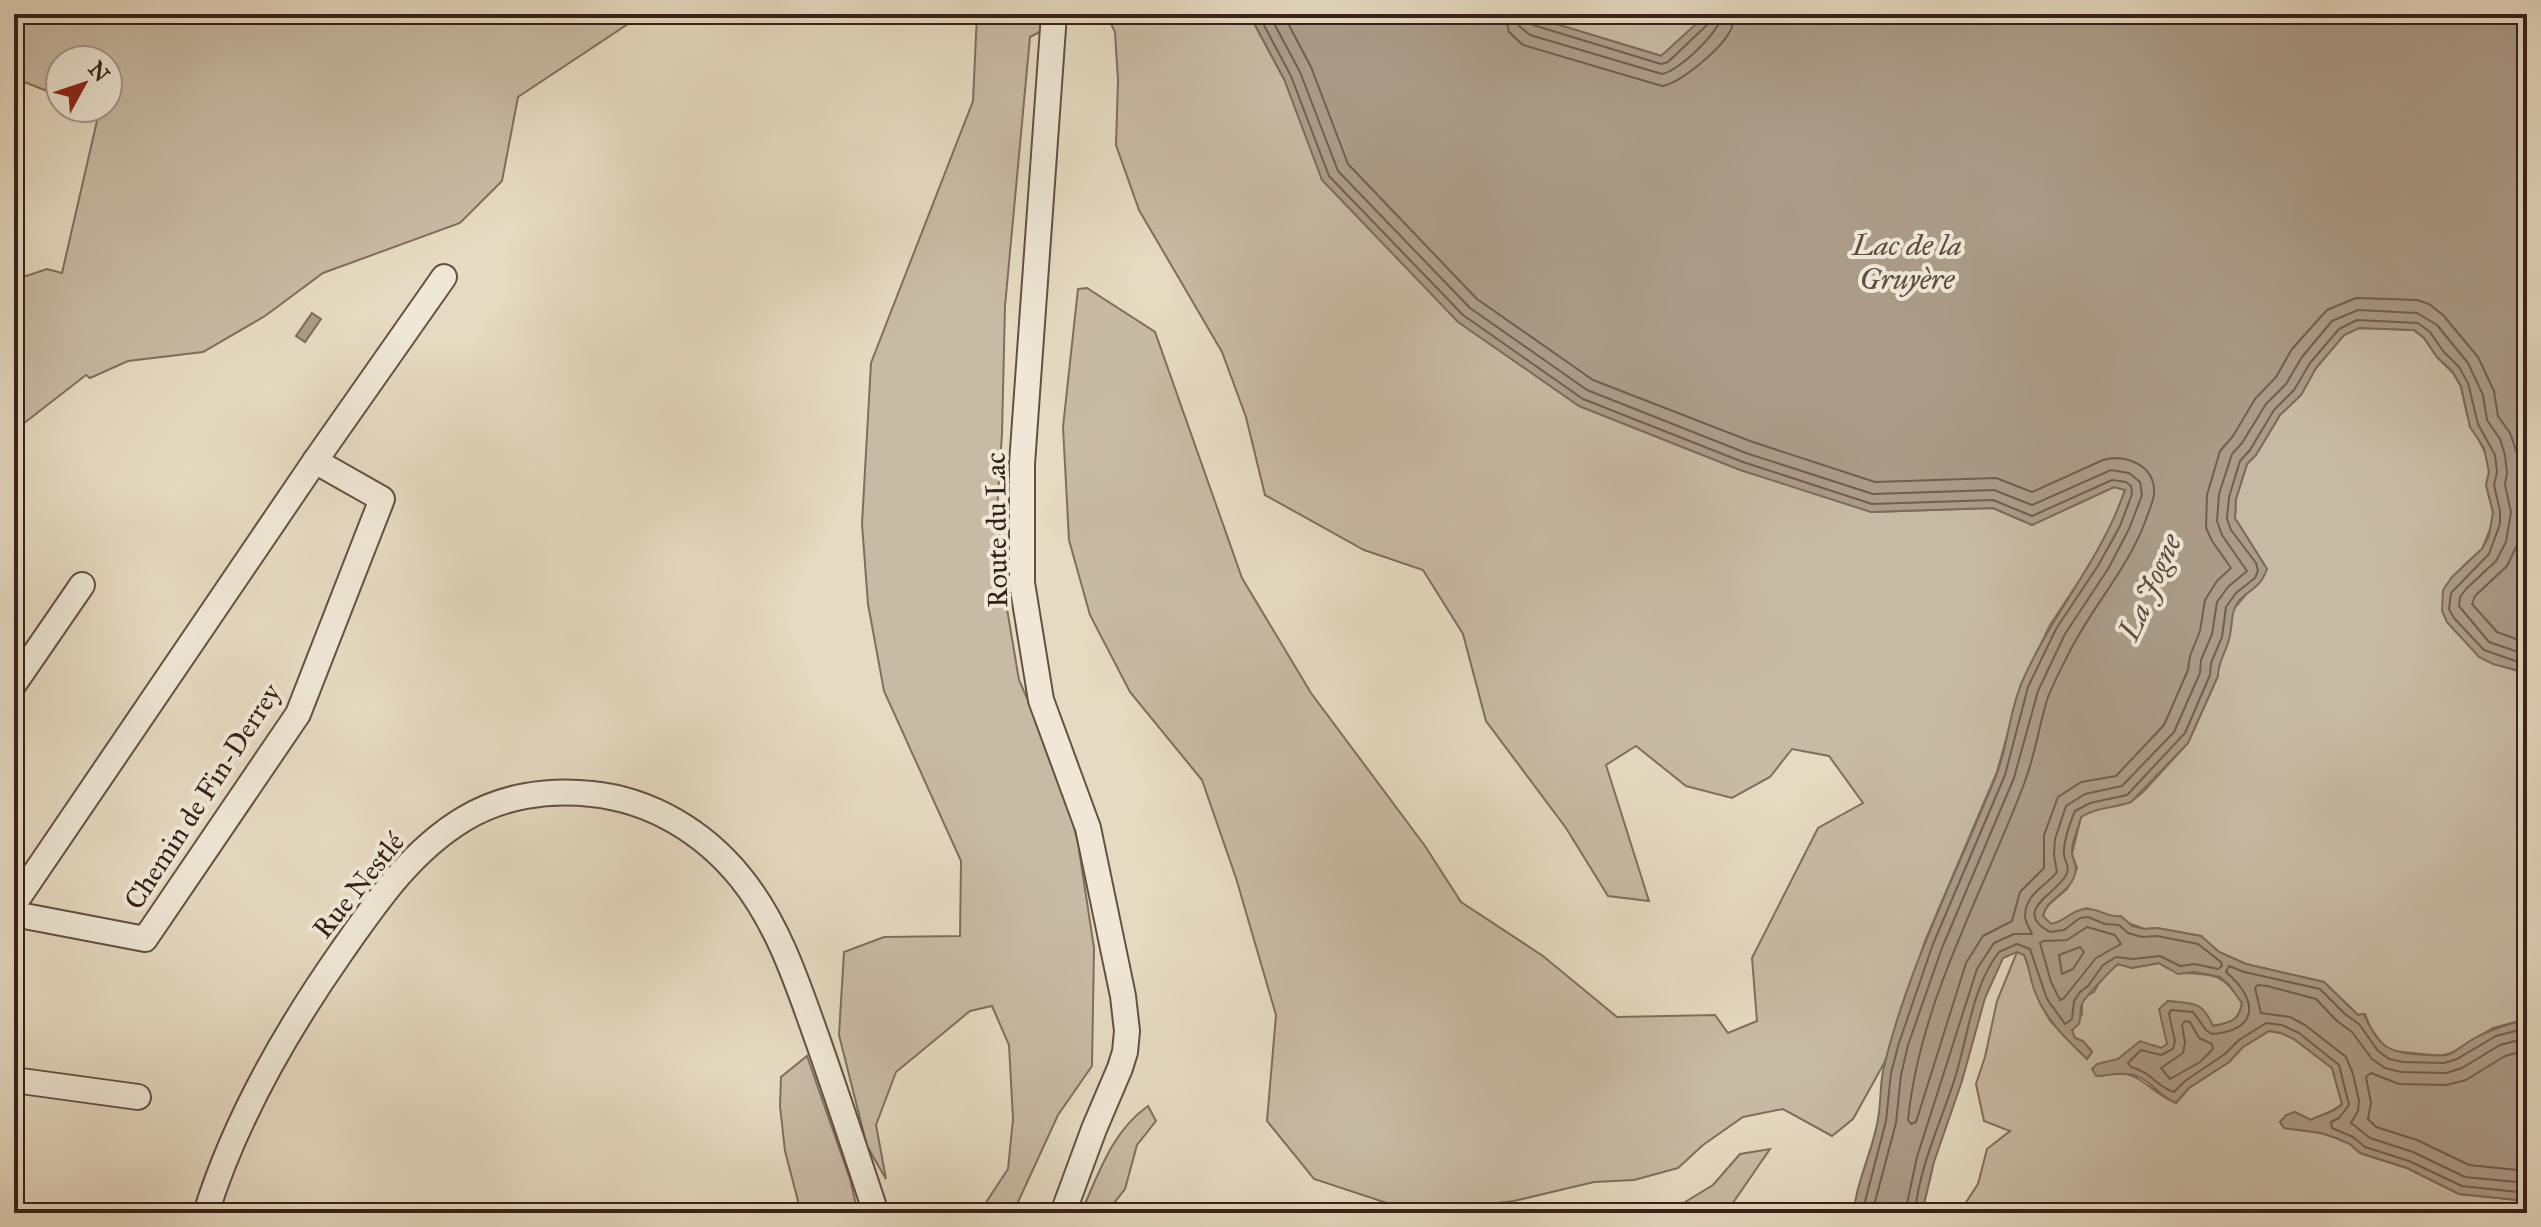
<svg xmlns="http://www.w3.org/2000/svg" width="2541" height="1227" font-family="'IM FELL Great Primer',serif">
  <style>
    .green { fill: #c8bba5; stroke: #806e5f; stroke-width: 2 }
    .water { fill: #ab9c89; stroke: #7d6b5c; stroke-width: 2 }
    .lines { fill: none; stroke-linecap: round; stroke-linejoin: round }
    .shore { stroke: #725e51; stroke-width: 2 }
    .minor-casing { stroke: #645043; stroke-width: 28 }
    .minor { stroke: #efe8d7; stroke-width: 24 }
    .labels { text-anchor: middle; stroke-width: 8; stroke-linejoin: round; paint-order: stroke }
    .street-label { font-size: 28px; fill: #382119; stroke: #efe8d7 }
    .water-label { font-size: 30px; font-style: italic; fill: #604c40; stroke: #efe8d7 }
  </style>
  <rect width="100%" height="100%" fill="#e6dbc2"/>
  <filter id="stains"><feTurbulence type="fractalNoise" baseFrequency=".0025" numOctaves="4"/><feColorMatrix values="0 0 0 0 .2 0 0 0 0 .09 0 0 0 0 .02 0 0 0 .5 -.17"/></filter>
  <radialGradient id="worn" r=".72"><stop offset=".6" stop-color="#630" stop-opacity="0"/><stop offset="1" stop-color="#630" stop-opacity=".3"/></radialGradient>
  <!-- green -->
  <g class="green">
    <path d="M14,14H643L518,97L502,181L460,223L323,273L265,316L203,352L128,361L90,378L86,375L14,431V280L47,269L62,273L99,112L90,108H108V60H60V96L14,78Z"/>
    <path d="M977,14H1074L1030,37L1005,306L1002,433L997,511L1005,597L1019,680L1061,776L1078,843L1094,948L1092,1066L1058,1115L1013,1213H979L1008,1169L1013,1119L1009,1045L992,1006L970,1011L896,1072L876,1125L886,1179L867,1146L839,1035L844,952L884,937L960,936L961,861L884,691L868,604L862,524L871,363L973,101Z"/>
    <path d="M1106,14H1249L1284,79L1871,512L1993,508L2032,525L2114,487L2125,490L2113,522L2093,560L2050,625L2021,685L1997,772L1925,941L1888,1056L1853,1119L1832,1136L1783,1109L1743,1117L1703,1145L1678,1168L1634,1180L1594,1182L1514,1201L1417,1213L1314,1179L1267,1121L1276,1015L1236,878L1202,780L1130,692L1090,615L1069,540L1063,427L1078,289L1087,288L1155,332L1242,578L1311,693L1425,846L1461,902L1543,956L1617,1017L1715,1015L1728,1033L1757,1021L1752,958L1818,828L1863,803L1829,756L1792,749L1770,777L1732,798L1686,786L1636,746L1606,765L1649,901L1608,896L1566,828L1486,721L1463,634L1423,570L1364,550L1265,495L1246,417L1222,352L1139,210L1116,145L1118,80L1115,32Z"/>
    <path d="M1523,14H1707L1662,56Z"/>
    <path d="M2359,328L2414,330L2424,338L2437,357L2453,373L2461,387L2467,415L2487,457L2489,472L2486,485L2493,512L2492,524L2482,549L2463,566L2447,622C2470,648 2492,667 2527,673V1019L2493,1028L2453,1052L2442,1056L2392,1051L2383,1045L2370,1027L2365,1014L2358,1015L2324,982L2246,964L2219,952L2201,936L2157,928L2145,929L2087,908C2073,912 2065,922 2050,924L2043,916L2045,908L2067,889L2077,868L2072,854L2081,817L2092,810L2131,802L2144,791L2188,743L2218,676V666L2229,639L2233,610L2267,569L2235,518L2236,499L2247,464L2256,455L2280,415L2301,395L2316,368L2344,335Z"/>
    <path d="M2017,952L2024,954L2040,1003L2051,1022L2087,1059L2092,1051L2083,1041L2075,1038L2072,1030L2082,1014V1003L2086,996L2094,992L2103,976L2118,964L2132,968L2159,963C2193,987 2213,955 2242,1003C2239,1022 2229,1023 2212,1026L2184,1003L2168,1001L2165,1032L2168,1044L2161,1048C2137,1036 2118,1058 2104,1075C2139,1066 2148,1092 2176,1103L2189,1088L2229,1062L2243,1047L2269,1031L2281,1033L2294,1039L2332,1068L2342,1104C2332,1113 2322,1114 2311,1120L2295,1112L2287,1115L2280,1122L2284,1128L2321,1133L2336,1138L2350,1144L2360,1153L2407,1168L2459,1194L2527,1201V1213H1959L1978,1184L1987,1149L2010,1131L1984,1121L1976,1084L1985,1057L1997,1001Z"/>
    <path d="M807,1056L850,1179L858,1213H793L798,1201L785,1151L780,1106L781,1077Z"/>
    <path d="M1148,1106L1156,1121L1137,1145L1125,1189L1106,1213H1081C1098,1175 1112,1131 1148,1106Z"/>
    <path d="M1770,1149L1726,1213H1667L1713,1185L1740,1154Z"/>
  </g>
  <!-- water -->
  <g class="water">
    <path d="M1249,14H1523L1661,56L1707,14H2527V673L2493,664L2479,657L2447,622L2442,611L2443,590L2452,577L2482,549L2489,536L2493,512L2486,485L2489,472L2484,448L2470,427L2461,386L2453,372L2437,357L2424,338L2414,330L2359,328L2344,335L2316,368L2301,395L2280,415L2256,455L2247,464L2236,499L2235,518L2267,569C2260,589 2250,588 2238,602C2230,613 2233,626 2229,639C2226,652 2218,662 2218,676L2188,743L2131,802C2115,808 2096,807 2081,817C2079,828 2071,841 2072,853C2073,863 2079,867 2074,877C2068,894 2047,898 2043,916L2051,924C2065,922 2073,908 2088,909C2100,909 2108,918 2121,916L2132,926L2144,929L2157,928L2201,936L2219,952L2246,964L2324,982L2358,1015L2364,1014C2379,1050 2391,1053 2427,1055C2436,1055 2444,1057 2452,1053C2459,1049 2466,1043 2473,1039C2491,1029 2508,1024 2527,1019V1201L2459,1194L2407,1168L2360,1153L2350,1144L2336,1138L2321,1133L2284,1128L2280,1122L2286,1115L2295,1112L2311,1120C2323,1114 2333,1113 2342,1104L2332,1068L2294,1039L2281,1033L2269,1031L2243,1047L2229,1062L2189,1088L2176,1103C2160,1096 2156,1087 2143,1079C2128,1070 2112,1075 2096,1076L2092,1069L2097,1064L2118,1059L2140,1041L2161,1048L2167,1044L2159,1009L2168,1001C2192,1004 2202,1000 2213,1026C2230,1022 2239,1022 2242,1003L2228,984L2220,977L2195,972L2178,974L2159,963L2132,968L2118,964C2113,968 2083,999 2082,1004C2080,1010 2081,1017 2079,1024L2072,1030L2075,1038L2083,1041L2092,1052L2087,1059C2066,1039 2046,1020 2035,992C2030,980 2030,967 2024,955L2017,952L2003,958L1985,998L1962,1081L1934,1162L1922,1213H1854C1856,1181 1873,1151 1878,1119C1881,1103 1880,1086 1883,1071C1907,968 1957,873 1996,776C2008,746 2009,712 2022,682C2051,615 2101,560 2125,490L2114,487L2032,525L1993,508L1871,512L1740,470L1579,406L1458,322L1322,180L1284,79Z"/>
    <path d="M312,313L321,319L305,342L296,336Z"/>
  </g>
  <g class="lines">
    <!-- shore -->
    <g class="shore">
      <path d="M1258,14L1291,76L1329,176L1463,315L1583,399L1743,462L1872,504L1993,500L2032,516L2112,480L2126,482L2131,486L2132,494L2120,526L2099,564L2056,629L2028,687L2005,775L1933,944L1899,1043L1891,1073L1886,1121L1862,1213"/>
      <path d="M1269,14L1300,72L1338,171L1470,308L1587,390L1746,453L1873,494L1994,490L2032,505L2111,470L2129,473L2140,482L2142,495L2129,529L2108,569L2065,634L2038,691L2014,778L1942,948L1908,1045L1901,1075L1896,1123L1872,1213"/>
      <path d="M1283,14L1311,67L1348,164L1477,299L1593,380L1750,441L1875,482L1996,478L2032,492L2103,460C2126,453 2156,466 2154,494C2153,503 2148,513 2145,522C2127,570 2091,608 2069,653C2062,667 2054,682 2048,697C2039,725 2035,756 2024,784C1982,895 1920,1001 1908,1120L1911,1124L1916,1122L1966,963L1983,936L2012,921L2020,892L2044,868V835L2058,797L2081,782L2116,776L2164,725L2188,670L2190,656L2200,631L2205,600L2217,581L2231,568L2212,541L2206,528L2207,495L2220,451L2233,436L2255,399L2276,377L2292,349L2327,310L2356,298L2417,300L2429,304L2443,315L2478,357L2494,391L2498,416L2510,433L2517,453V485L2523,512L2517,545L2507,566L2475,596L2472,604L2497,632L2527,643"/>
      <path d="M1505,14L1509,32L1523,45L1662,86C1681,83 1719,50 1729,33C1733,27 1734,21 1734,14"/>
      <path d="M1517,14L1519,26L1530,35L1662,74C1679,71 1721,31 1722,14"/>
      <path d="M1527,14L1528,21L1533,25L1661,64L1668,62L1709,23L1712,14"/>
      <path d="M2087,927L2115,935L2121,944L2096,958L2064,998L2060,1000L2051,982L2040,943L2043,941L2067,940Z"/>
      <path d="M2080,947L2084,952L2073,969L2062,974L2059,955Z"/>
      <path d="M2185,1021L2190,1022L2199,1038L2212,1044L2213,1049L2200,1062L2170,1079L2161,1068L2183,1053L2185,1042L2182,1025Z"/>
      <path d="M2527,1028L2496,1036L2457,1059L2444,1063L2403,1062L2389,1059L2378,1051L2359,1024L2345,1014L2320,989L2244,972L2229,966L2226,972C2258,999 2260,1030 2212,1034L2206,1030L2193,1012L2171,1010L2169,1014L2175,1041L2173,1049L2161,1055L2141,1050L2128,1063L2131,1067C2151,1072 2157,1087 2174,1092L2185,1081L2225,1054L2239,1040L2266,1023L2282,1025L2299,1033L2339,1065L2349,1105L2339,1118L2331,1122L2332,1128L2353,1137L2365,1147L2409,1161L2462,1186L2527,1193"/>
      <path d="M2527,1038L2500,1045L2462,1068L2446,1073L2401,1072L2385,1068L2372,1059L2352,1032L2337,1021L2316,999L2267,986L2258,985L2255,988L2261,1013L2290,1017L2305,1025L2346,1057L2353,1074L2359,1101L2358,1111L2351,1123L2370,1138L2413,1152L2465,1177L2527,1183"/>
      <path d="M2527,1050L2505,1056L2466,1080L2446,1085L2399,1084L2371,1073L2366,1077L2371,1103L2368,1119L2376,1127L2417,1140L2469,1165L2527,1171"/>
      <path d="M1905,1213L1917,1157L1977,969L1994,943L2014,934H2032C2030,929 2025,922 2025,916C2025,894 2046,886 2057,872L2054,855L2055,839L2066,806L2085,794L2122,786L2174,732L2200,673L2201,660L2212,634L2217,602L2228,587L2247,571L2222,535L2217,521L2219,494L2232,454L2242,443L2266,404L2286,384L2302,357L2332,321L2358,310L2417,313L2437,325L2468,363L2483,395L2487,420L2500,439L2505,455L2507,473L2505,485L2511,512L2506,542L2496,561L2466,589L2460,597L2459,606L2489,642L2527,655"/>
      <path d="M1915,1213C1919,1168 1940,1124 1954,1081C1968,1039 1971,988 1999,952L2017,944L2030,949L2047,999L2065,1024L2072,1019L2074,1001L2080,992L2088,986L2103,965L2116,957L2133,959L2160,956L2180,966L2195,964L2218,969L2222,966L2221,962L2198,944L2157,936L2142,937L2128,933L2119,925L2105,924L2088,917L2080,918L2064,930L2050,932C2009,910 2061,892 2067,873C2070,866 2065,862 2064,855C2063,842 2070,823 2075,811L2090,803L2127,795L2185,733L2210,675L2211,663L2222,637L2226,607L2236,593L2255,578L2258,571L2256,563L2231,530L2227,519L2229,497L2240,461L2250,450L2274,410L2294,390L2310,363L2339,329L2357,320L2418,323L2430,332L2443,351L2459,367L2468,383L2478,424L2495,455L2497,472L2494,485L2500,511V524L2489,554L2451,593L2449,609L2454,618L2484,650L2527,665"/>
    </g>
    <!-- minor casing -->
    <g class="minor-casing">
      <g id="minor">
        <path d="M1054,14L1022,464V583L1041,700L1088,828L1123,996L1127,1031L1125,1052L1120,1068L1094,1129L1063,1213"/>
        <path d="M14,684L82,585"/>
        <path d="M14,904L315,461L444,277"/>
        <path d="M14,914L145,939L298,714L382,499L315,461"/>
        <path d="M14,1080L138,1097"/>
        <path d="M206,1213C235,1119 286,1031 342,951C377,901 411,851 464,819C502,796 548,789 592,794C651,800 704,832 741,878C779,925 798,985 818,1041C838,1098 857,1156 876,1213"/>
      </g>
    </g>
    <!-- minor -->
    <use href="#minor" class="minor"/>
  </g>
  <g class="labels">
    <!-- street labels -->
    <g class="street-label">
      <text transform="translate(996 530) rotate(-91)" y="10">Route du Lac</text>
      <text transform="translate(202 796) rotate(-57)" y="10">Chemin de Fin-Derrey</text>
      <text transform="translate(358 885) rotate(-51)" y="10">Rue Nestlé</text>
    </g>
    <!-- water labels -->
    <g class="water-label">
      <text x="1907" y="255">Lac de la<tspan x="1907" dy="34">Gruyère</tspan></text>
      <text transform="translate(2150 587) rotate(-66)" y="10">La Jogne</text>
    </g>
  </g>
  <!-- margin -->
  <rect width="2541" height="1227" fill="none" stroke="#e6dbc2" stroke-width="48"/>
  <rect x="16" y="16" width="2509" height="1195" fill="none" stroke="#382119" stroke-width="4"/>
  <rect x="24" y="24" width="2493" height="1179" fill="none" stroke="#382119" stroke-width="2"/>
  <!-- north arrow -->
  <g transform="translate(84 84) rotate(50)"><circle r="38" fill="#efe8d7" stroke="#a6988b" stroke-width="2"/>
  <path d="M0-6L14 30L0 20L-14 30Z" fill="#8f2418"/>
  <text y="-12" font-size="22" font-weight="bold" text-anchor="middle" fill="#382119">N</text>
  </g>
  <rect width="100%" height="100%" filter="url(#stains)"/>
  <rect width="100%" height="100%" fill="url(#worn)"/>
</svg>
